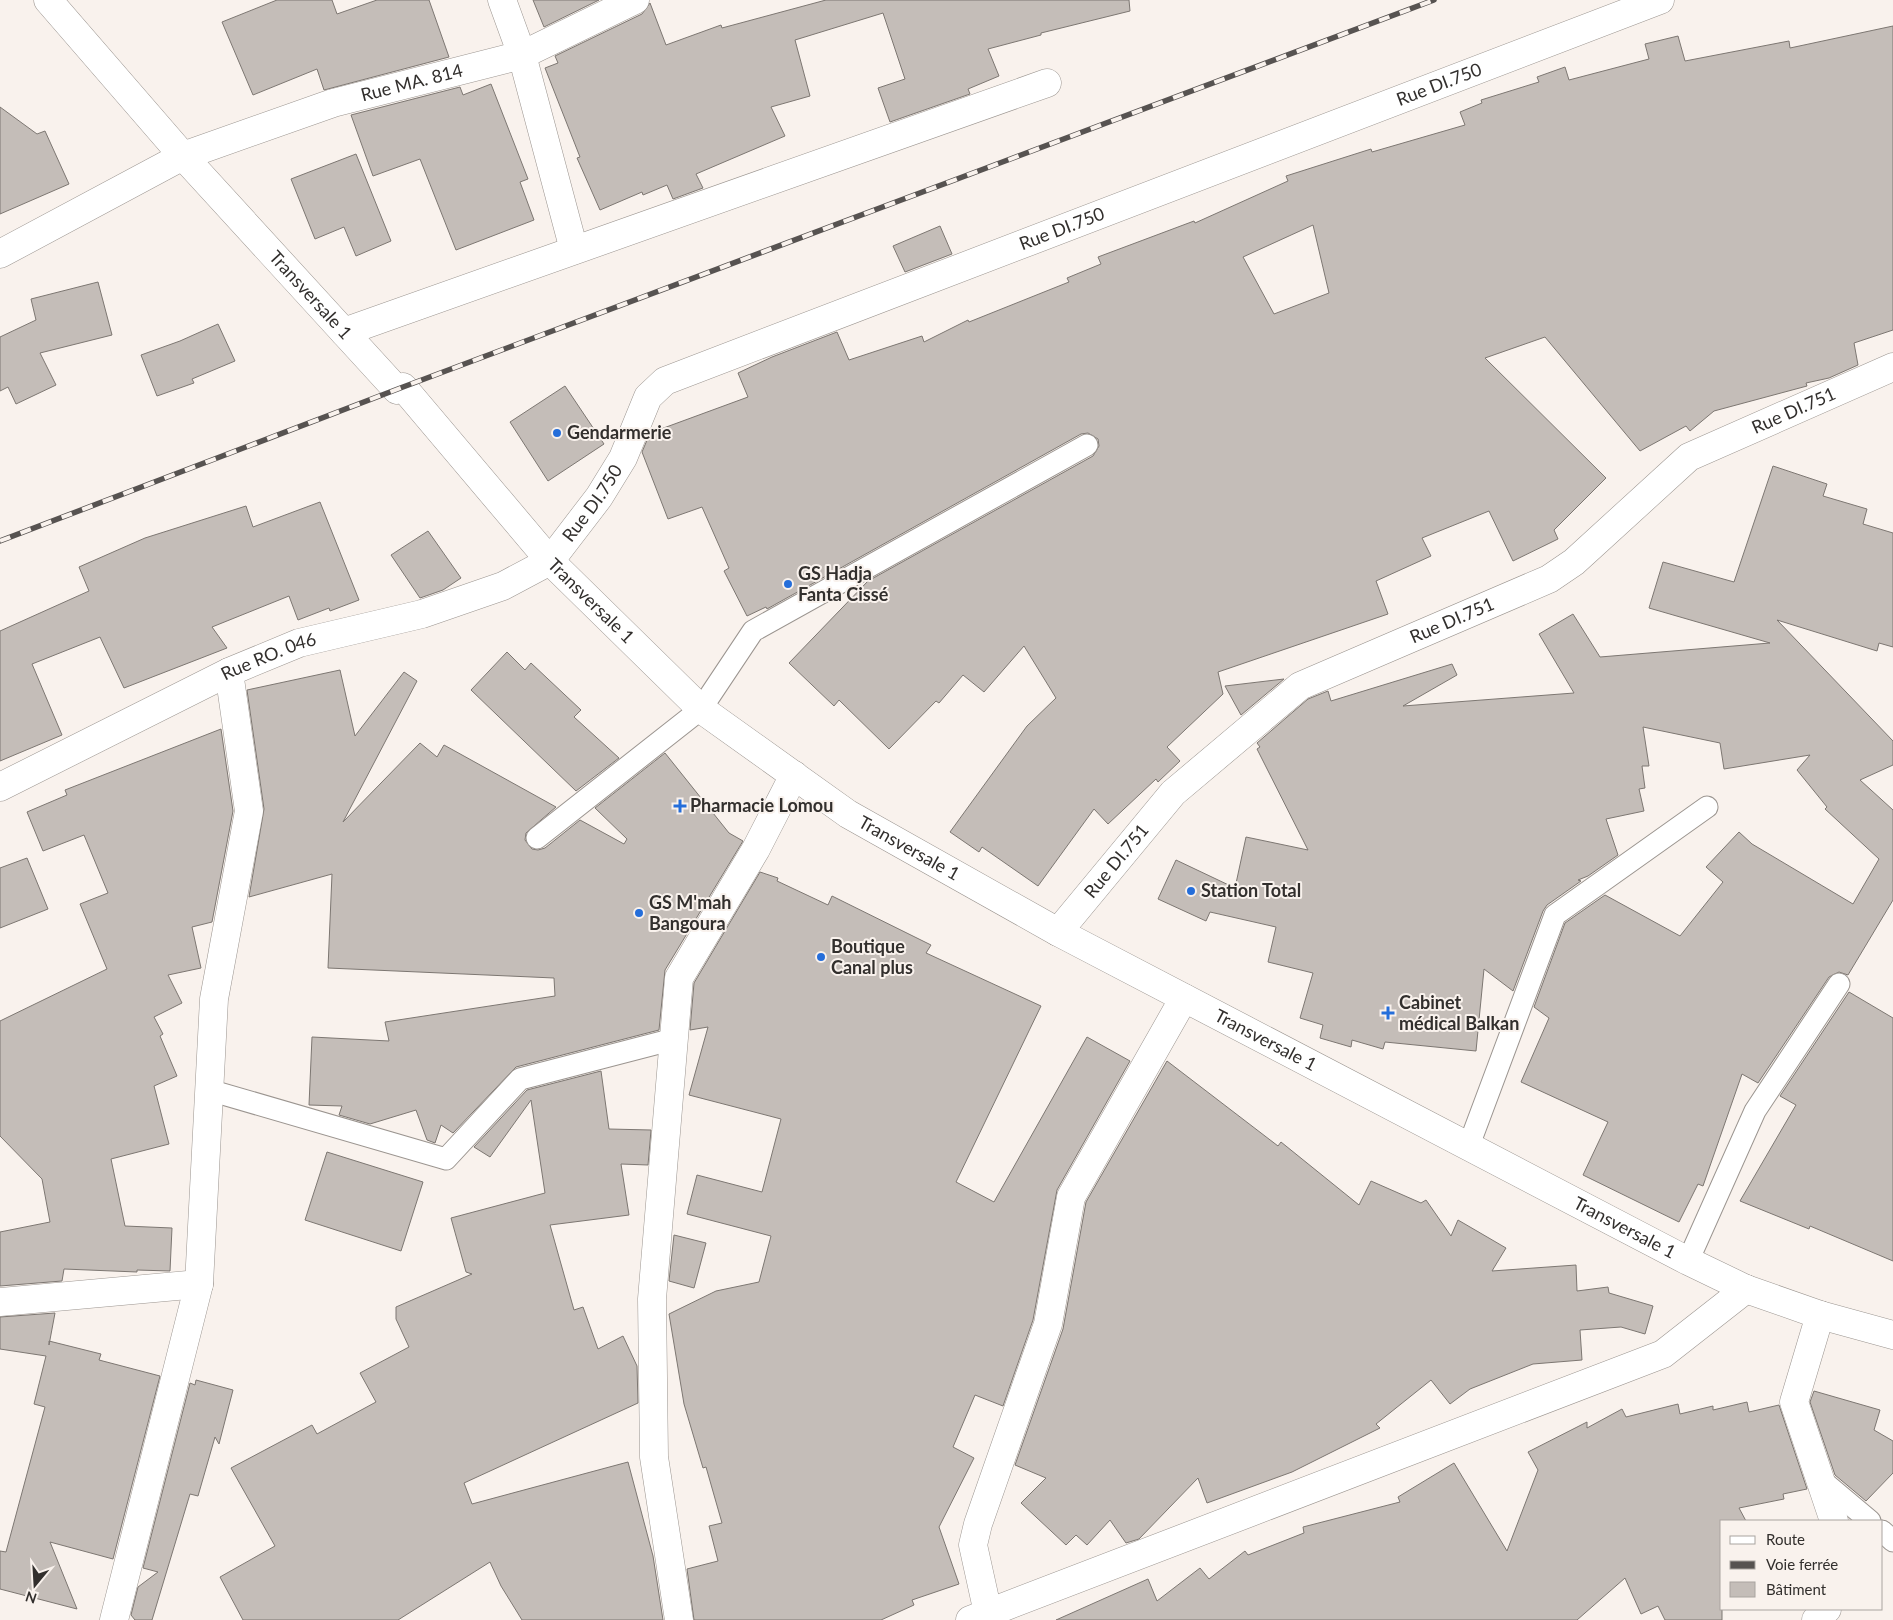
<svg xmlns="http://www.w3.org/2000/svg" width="1893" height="1620" font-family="Lato,sans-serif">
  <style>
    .building { fill: #c4bdb8; stroke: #7d7772; fill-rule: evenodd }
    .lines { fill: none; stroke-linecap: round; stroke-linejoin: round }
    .service-casing { stroke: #9b9590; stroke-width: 23 }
    .minor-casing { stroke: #9b9590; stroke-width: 29 }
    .tertiary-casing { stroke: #9b9590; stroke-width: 29 }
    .secondary-casing { stroke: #9b9590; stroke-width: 29 }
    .service { stroke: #fff; stroke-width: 21 }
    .minor { stroke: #fff; stroke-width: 28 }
    .tertiary { stroke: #fff; stroke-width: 28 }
    .secondary { stroke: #fff; stroke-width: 28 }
    .rail-casing { stroke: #575351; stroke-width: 5.5 }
    .rail { stroke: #f9f2ed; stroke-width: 4; stroke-dasharray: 11; stroke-linecap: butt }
    .poi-dot { fill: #256eda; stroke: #f9f2ed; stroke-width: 2 }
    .labels { text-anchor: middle; stroke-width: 4; stroke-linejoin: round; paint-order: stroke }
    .street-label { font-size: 18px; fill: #322f2d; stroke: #f9f2ed }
    .poi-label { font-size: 18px; font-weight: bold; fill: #322f2d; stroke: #f9f2ed; text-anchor: start }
  </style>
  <rect width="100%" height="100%" fill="#f9f2ed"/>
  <!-- building -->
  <g class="building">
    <path d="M277,0H332L337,14L377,0H429L449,57L324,90L317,69L253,95L222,22Z"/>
    <path d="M533,0H599L544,27Z"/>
    <path d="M826,0H1129L1130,11L1041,33V35L988,49L999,76L968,89L970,94L890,122L878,88L905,79L883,13L795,40L810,96L771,107L785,136L696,174L703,188L673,199L667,185L643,195L642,192L600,210L577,158L580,157L545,68L558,63L555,56L642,14L650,3L666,45L721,25L722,28Z"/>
    <path d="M1893,26V330L1854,343L1858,365L1829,378L1806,383L1807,386L1714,411L1690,431L1686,426L1640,451L1545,337L1485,358L1606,478L1554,530L1558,539L1513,561L1489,511L1422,538L1431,556L1376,581L1388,614L1218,672L1223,694L1167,747L1180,761L1158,782L1156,779L1108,824L1094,809L1038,886L982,847L979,852L950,832L1027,726L1056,698L1024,646L984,692L963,675L939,703L936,701L889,749L839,700L834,706L789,663L868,581L1093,456L1099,446L1098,439L1088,433L1081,434L767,609L766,607L747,616L724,571L729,568L702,507L668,519L642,452L650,433L748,397L738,373L772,357L837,332L849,360L922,336L924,342L968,320L969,322L1069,282L1067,278L1101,264L1098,257L1194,221L1195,223L1288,181L1286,176L1371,149L1372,152L1465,125L1460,112L1482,103L1481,100L1539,82L1537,77L1565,67L1569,80L1649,59L1645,44L1678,36L1685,61L1789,41L1790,48ZM1313,225L1329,293L1274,314L1243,257Z"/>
    <path d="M491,84L528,179L520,182L534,220L456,250L420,159L373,176L351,115L460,87L463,95Z"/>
    <path d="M0,107L37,134L45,131L69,184L0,214Z"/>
    <path d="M356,154L391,241L356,256L344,227L315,239L291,179Z"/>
    <path d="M940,226L952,254L905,272L893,246Z"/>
    <path d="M98,282L112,335L40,353L56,385L16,404L8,387L0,391V337L36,320L31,299Z"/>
    <path d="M218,324L235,361L192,379L194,383L157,396L141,355L180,341Z"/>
    <path d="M565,386L604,444L548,481L510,422Z"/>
    <path d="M1773,466L1827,484L1823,496L1867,509L1863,524L1893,533V647L1879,643L1877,651L1777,620L1893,741V765L1860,780L1893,810V900L1848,975L1839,972L1829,977L1758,1083L1742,1074L1703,1186L1698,1184L1679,1222L1583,1175L1608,1122L1521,1082L1549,1018L1534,1007L1565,923L1605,895L1680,936L1723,882L1706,867L1739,832L1752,844L1853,904L1879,859L1825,809L1827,807L1797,770L1810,755L1724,769L1720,743L1643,727L1649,766H1642L1645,788L1639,789L1644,811L1606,819L1618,855L1588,876L1578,880L1581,881L1547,905L1543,911L1513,991L1484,969L1476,1051L1385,1042L1383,1049L1352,1040L1351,1047L1320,1038L1323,1025L1300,1018L1313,973L1268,962L1276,927L1210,912L1206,921L1158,899L1176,860L1235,888L1246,837L1308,850L1257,749L1260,747L1257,743L1308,699L1328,691L1331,701L1452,664L1457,675L1403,706L1574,693L1539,634L1573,614L1600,657L1770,643L1649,608L1663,562L1734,582Z"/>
    <path d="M320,502L359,600L330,611L329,608L298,620L289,596L212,627L227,648L124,688L100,637L32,664L62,735L0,761V631L89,591L79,567L145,538L246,506L253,527Z"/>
    <path d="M428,531L461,578L443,590L420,598L391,555Z"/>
    <path d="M507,652L525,670L531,663L581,710L574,717L619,758L576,791L471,690Z"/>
    <path d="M340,670L355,736L404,672L417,681L343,822L420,743L437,757L444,745L556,807L526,833L525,840L532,849L538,850L545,848L580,820L624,844L627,839L595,808L665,753L729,833L743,841L665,970L659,1030L516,1067L453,1133L441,1125L435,1143L427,1140L416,1110L370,1124L339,1115L342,1106L309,1105L312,1037L389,1041L385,1022L555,996L554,978L328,968L332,874L249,897L264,809L247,690Z"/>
    <path d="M1284,679L1241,715L1225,686Z"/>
    <path d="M221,729L233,811L212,922L192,927L201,968L168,975L182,1003L154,1017L163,1034L160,1036L177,1076L154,1086L169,1144L111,1159L125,1226L172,1228L170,1271L137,1270V1272L64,1269L62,1281L0,1286V1232L50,1222L42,1179L0,1136V1021L107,969L80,904L108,893L84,835L43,851L27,812L67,795L65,790Z"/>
    <path d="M27,858L48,909L0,928V868Z"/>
    <path d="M760,872L778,878L777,881L828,905L832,896L931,945L926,953L1041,1006L956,1182L994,1202L1087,1037L1130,1061L1057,1190L1033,1320L1003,1406L975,1395L953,1447L974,1458L939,1527L959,1584L912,1600L914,1605L881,1620H694L687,1569L718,1561L709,1526L722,1523L706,1467L703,1468L684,1404L669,1314L716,1291L759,1282L771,1236L687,1214L697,1175L762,1192L781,1119L689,1095L708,1027L690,1030L694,983Z"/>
    <path d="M1849,992L1893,1018V1261L1810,1226L1809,1229L1740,1201L1796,1105L1780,1096Z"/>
    <path d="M1167,1061L1278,1146L1281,1142L1359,1205L1371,1181L1421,1203L1426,1200L1451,1236L1458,1220L1506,1248L1492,1271L1576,1265L1577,1291L1608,1287L1609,1293L1653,1306L1645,1334L1621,1327L1580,1330L1582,1360L1533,1364L1470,1389L1450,1404L1431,1380L1376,1424L1380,1428L1292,1472L1207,1503L1198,1478L1139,1539L1126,1543L1110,1520L1087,1545L1076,1535L1066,1545L1021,1503L1046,1478L1015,1465L1063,1329L1086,1202Z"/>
    <path d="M601,1071L609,1129L651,1130L648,1165L621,1164L629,1215L550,1225L574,1310L583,1307L598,1349L623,1336L637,1366L638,1403L464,1483L472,1504L628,1462L653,1556L663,1620H522L501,1586L490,1562L398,1620H243L220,1577L275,1546L231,1468L312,1425L317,1434L376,1402L360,1373L409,1347L396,1319V1307L472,1274L466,1272L451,1218L545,1193L531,1100L490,1157L474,1147L527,1090Z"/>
    <path d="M327,1152L423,1182L401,1251L305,1220Z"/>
    <path d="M674,1235L706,1243L694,1288L669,1281Z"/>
    <path d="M55,1313L49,1345V1341L101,1354L99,1360L160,1376L113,1559L50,1542L77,1609L0,1589V1551L6,1552L45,1407L34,1404L46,1356L0,1349V1317Z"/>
    <path d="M196,1380L233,1390L219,1444L215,1437L198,1496L190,1494L152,1620H135L131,1615L138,1587L158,1572L143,1568L190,1383L195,1385Z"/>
    <path d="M1814,1391L1880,1410L1874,1430L1893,1441V1473L1866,1501L1835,1475L1810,1402Z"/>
    <path d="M1747,1402L1749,1412L1779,1405L1807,1489L1783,1494L1784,1499L1739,1508L1746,1521H1722V1620H1665L1658,1606L1641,1614L1625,1578L1577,1620H1056L1148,1579L1157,1601L1200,1568L1209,1579L1245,1551L1248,1555L1304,1533L1303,1527L1400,1502L1398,1497L1454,1463L1507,1551L1538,1470L1528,1452L1587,1422V1428L1622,1409L1626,1417L1678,1404L1680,1414L1713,1406V1410Z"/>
  </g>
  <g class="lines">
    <!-- service casing -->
    <g class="service-casing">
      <g id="service">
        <path d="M537,838L701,709L753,631L1087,445"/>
        <path d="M209,1090L446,1159L520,1079L674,1039"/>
        <path d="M1469,1145L1555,915L1707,807"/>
        <path d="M1688,1261L1755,1111L1839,984"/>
        <path d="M1820,1479L1870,1521"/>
        <path d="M1882,1531L1893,1541"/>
      </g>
    </g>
    <!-- minor casing -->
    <g class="minor-casing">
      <g id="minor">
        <path d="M502,0L522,55L574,250"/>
        <path id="s1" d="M0,254L183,156L333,103L522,55L635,0"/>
        <path d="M344,332L1047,83"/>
        <path id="s2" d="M1058,932L1173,793L1300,686L1549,579L1574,562L1689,457L1893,367"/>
        <path d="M0,1302L199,1284"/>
        <path d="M1820,1315L1794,1402L1834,1521"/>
        <path d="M988,1613L973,1545L978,1524L1048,1324L1071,1197L1184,998"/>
        <path d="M114,1620L199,1284L214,999L249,811L229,672"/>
        <path d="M679,1620L654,1457L652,1299L679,978L756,849L794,775"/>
        <path d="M970,1620L1663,1354L1746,1289"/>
        <path d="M1816,1620L1827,1609"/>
      </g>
    </g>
    <!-- tertiary casing -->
    <g class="tertiary-casing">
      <g id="tertiary">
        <path id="s3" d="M0,787L229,672L299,643L422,614L503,586L550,561L599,497L623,458L648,397L665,381L1660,0"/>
      </g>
    </g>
    <!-- secondary casing -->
    <g class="secondary-casing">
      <g id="secondary">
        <path id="s4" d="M48,0L183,156L397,390L403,387L550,561L701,709L848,814L1058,932L1688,1261L1746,1289L1820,1315L1893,1335"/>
      </g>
    </g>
    <!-- service -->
    <use href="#service" class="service"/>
    <!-- minor -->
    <use href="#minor" class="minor"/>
    <!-- tertiary -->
    <use href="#tertiary" class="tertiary"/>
    <!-- secondary -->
    <use href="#secondary" class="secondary"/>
    <!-- rail casing -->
    <g class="rail-casing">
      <path id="rail" d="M0,541L403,387L1434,0"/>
    </g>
    <!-- rail -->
    <use href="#rail" class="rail"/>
  </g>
  <!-- markers -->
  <g class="poi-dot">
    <circle cx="557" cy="433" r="5"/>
    <circle cx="788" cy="584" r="5"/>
    <path d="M677.5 798.5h5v5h5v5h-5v5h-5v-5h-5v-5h5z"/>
    <circle cx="1191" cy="891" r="5"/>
    <circle cx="639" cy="913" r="5"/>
    <circle cx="821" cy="957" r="5"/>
    <path d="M1385.5 1005.5h5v5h5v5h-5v5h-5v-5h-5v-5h5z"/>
  </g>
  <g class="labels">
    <!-- street labels -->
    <g class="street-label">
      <text dy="6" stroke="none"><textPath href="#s1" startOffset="448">Rue MA. 814</textPath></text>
      <text dy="6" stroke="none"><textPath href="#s3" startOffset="1642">Rue DI.750</textPath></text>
      <text dy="6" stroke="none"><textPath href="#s3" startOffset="1238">Rue DI.750</textPath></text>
      <text dy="6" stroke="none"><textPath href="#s4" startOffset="395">Transversale 1</textPath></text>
      <text dy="6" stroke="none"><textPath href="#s2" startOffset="918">Rue DI.751</textPath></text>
      <text dy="6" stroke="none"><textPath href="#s3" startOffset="669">Rue DI.750</textPath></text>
      <text dy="6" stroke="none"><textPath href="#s4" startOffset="815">Transversale 1</textPath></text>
      <text dy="6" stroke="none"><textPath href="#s2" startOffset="512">Rue DI.751</textPath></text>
      <text dy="6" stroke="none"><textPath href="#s3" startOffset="299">Rue RO. 046</textPath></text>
      <text dy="6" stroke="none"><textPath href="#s4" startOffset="1220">Transversale 1</textPath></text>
      <text dy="6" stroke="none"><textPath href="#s2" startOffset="92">Rue DI.751</textPath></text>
      <text dy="6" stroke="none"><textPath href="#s4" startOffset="1625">Transversale 1</textPath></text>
      <text dy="6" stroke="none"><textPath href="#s4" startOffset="2030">Transversale 1</textPath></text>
    </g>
    <!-- poi labels -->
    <g class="poi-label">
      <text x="567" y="439">Gendarmerie</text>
      <text x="798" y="580">GS Hadja<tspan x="798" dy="21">Fanta Cissé</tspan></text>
      <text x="690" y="812">Pharmacie Lomou</text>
      <text x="1201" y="897">Station Total</text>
      <text x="649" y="909">GS M'mah<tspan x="649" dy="21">Bangoura</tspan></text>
      <text x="831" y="953">Boutique<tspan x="831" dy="21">Canal plus</tspan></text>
      <text x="1399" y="1009">Cabinet<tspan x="1399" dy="21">médical Balkan</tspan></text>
    </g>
  </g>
  <!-- legend -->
  <rect x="1720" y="1520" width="162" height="90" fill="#f9f2ed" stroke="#a9a4a0"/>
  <rect x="1730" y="1536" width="25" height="8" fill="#ffffff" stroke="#a9a4a0"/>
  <text x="1766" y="1545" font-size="15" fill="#322f2d">Route</text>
  <rect x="1730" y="1561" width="25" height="8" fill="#575351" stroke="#a9a4a0"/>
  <text x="1766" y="1570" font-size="15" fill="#322f2d">Voie ferrée</text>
  <rect x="1730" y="1582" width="25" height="15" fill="#c4bdb8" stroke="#a9a4a0"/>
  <text x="1766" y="1595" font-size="15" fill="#322f2d">Bâtiment</text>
  <!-- north arrow -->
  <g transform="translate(35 1585) rotate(198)" stroke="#f9f2ed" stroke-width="4" paint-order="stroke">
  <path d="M0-4L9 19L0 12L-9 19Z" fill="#322f2d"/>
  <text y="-8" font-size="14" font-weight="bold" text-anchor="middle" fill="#322f2d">N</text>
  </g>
</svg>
